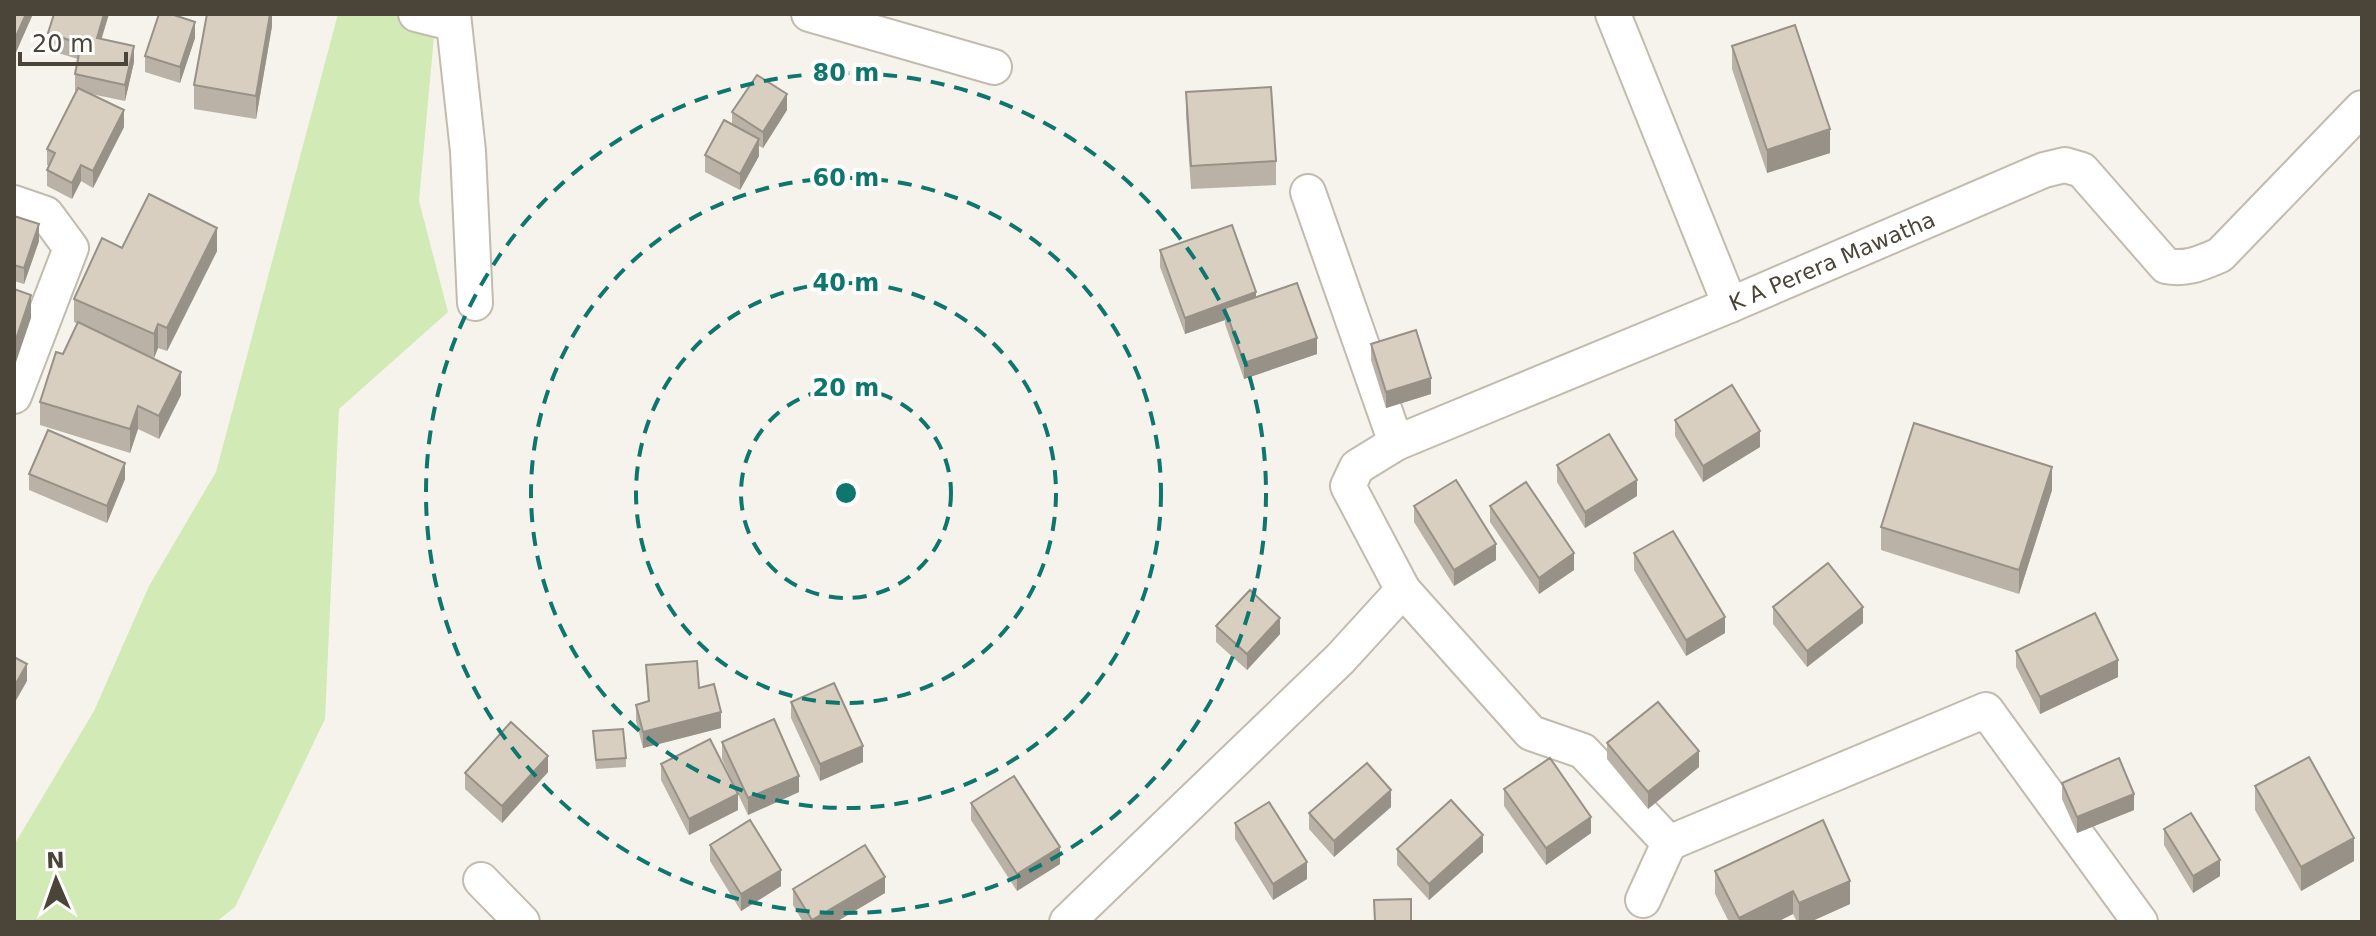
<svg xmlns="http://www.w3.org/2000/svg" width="2376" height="936" font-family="'DejaVu Sans',sans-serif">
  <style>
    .green { fill: #d2eab5 }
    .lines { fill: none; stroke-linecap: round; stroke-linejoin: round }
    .minor-casing { stroke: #c2bbae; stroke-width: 38 }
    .minor { stroke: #fff; stroke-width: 34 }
    .wall { fill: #bab2a6 }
    .shaded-wall { fill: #979187 }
    .building { fill: #d8cfc1; stroke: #979187; stroke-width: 2 }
    .ring { fill: none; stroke: #0f766e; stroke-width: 4; stroke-dasharray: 14 10 }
    .labels { text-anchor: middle; stroke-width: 8; stroke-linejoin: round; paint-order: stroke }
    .street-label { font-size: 22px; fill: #4b4439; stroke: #fff }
    .centre { fill: #0f766e; stroke: #fff; stroke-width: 4 }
    .ring-label { font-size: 24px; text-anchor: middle; font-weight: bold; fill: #0f766e; stroke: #fff; stroke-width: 8; stroke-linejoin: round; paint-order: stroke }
  </style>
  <rect width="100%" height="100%" fill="#f6f3ec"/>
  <!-- green -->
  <path class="green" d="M338,14H436L419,201L448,312L339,409L325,719L235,907L216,922H14V845L94,711L149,586L216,472Z"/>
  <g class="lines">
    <!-- minor casing -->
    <g class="minor-casing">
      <g id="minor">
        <path d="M416,14L452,23"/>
        <path d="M453,14L468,151L475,303"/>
        <path d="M809,14L994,67"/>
        <path d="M1613,14L1730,305"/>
        <path d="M1308,192L1396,443"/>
        <path d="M14,203L46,214L71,248L14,396"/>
        <path d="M1669,843L1986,710L2140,922"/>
        <path d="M481,880L522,922"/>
        <path d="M1643,900L1669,843L1583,751L1531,733L1403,590L1348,486L1357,467L1396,443L1730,305L2044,170L2065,165L2082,170L2166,266C2187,270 2201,263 2220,255L2362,108"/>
        <path d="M1067,922L1340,659L1403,590"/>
      </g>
    </g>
    <!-- minor -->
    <use href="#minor" class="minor"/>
  </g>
  <!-- wall -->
  <g class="wall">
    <path d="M272,14V26L256,119L194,109V85Z"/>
    <path d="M48,33L101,39L134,62L125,101L91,94L124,127L93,188L81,181L72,199L47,186V170L49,166L47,165V149L76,91H75V74L78,59L48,50Z"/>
    <path d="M195,38L180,83L145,72V56Z"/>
    <path d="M1732,46L1830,153L1767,173L1732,69Z"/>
    <path d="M1186,92L1276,161V185L1191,189L1186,115Z"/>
    <path d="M787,110L763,148L759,146V156L740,190L705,172V155L732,125V112Z"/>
    <path d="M14,216L39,241L24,284L14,281Z"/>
    <path d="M122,248L217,251L167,351L158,348L154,358L128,346L181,395L159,439L138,429L130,453L40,425V402L78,324L74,322V299Z"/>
    <path d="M1160,250L1256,297L1317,354L1244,379L1225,324V320L1185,334L1160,267Z"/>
    <path d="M1371,344L1431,394L1386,408L1371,360Z"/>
    <path d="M1675,420L1760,447L1703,482L1675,436Z"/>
    <path d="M1557,465L1637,496L1585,528L1557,482Z"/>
    <path d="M29,474L125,479L107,523L29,490Z"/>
    <path d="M2052,490L2019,594L1881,550V527Z"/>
    <path d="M1414,506L1496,560L1454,586L1414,522Z"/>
    <path d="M1490,506L1574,570L1539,594L1490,522Z"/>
    <path d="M1634,553L1725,633L1686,656L1634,570Z"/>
    <path d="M1773,607L1863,623L1807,667L1773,624Z"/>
    <path d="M1216,626L1280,634L1247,670L1216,642Z"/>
    <path d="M2016,651L2118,677L2040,714L2016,667Z"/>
    <path d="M646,665L699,688L721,728L643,748L636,721V705L648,702Z"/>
    <path d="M791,702L863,762L820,781L791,718Z"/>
    <path d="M593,731L626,758V767L596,769Z"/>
    <path d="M722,742L799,792L748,815L738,794V810L689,835L661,780V764L738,794L722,759Z"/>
    <path d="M1607,743L1699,767L1648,809L1607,759Z"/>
    <path d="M548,772L502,823L465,789V773Z"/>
    <path d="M2062,783L2134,810L2077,833L2062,799Z"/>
    <path d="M2255,786L2354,861L2301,891L2255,810Z"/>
    <path d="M1504,789L1591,833L1546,865L1504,806Z"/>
    <path d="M971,803L1060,864L1017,891L971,820Z"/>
    <path d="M1391,807L1334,857L1309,829V813Z"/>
    <path d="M1235,823L1307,879L1273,900L1235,839Z"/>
    <path d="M2164,829L2220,876L2193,893L2164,845Z"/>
    <path d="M710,845L781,886L741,911L710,861Z"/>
    <path d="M1397,849L1483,852L1429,900L1397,865Z"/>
    <path d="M1715,871L1850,904L1810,922H1797L1793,914L1777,922H1729L1715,894Z"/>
    <path d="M793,889L885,893L836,922H803L793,905Z"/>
  </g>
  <!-- shaded-wall -->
  <g class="shaded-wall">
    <path d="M26,14H33L14,57V41Z"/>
    <path d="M104,14H109L97,54V38Z"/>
    <path d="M270,14H272V26L256,119V96Z"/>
    <path d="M195,22V38L180,83V67Z"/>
    <path d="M134,46V62L125,101V85Z"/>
    <path d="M787,94V110L763,148V132Z"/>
    <path d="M124,110V127L93,188V171Z"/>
    <path d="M1830,129V153L1767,173V150Z"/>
    <path d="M759,139V156L740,190V174Z"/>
    <path d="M81,165V181L72,199V183Z"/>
    <path d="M39,224V241L24,284V268Z"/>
    <path d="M217,228V251L167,351V328Z"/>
    <path d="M1256,292V309L1225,308V320L1185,334V318Z"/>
    <path d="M31,295V318L14,368V345Z"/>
    <path d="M158,324V348L154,358V334Z"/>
    <path d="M1317,338V354L1244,379V363Z"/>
    <path d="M181,372V395L159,439V416Z"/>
    <path d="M1431,378V394L1386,408V392Z"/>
    <path d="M138,406V429L130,453V429Z"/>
    <path d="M1760,431V447L1703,482V466Z"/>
    <path d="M125,463V479L107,523V506Z"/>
    <path d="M2052,467V490L2019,594V570Z"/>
    <path d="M1637,480V496L1585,528V512Z"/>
    <path d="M1496,544V560L1454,586V570Z"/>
    <path d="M1574,553V570L1539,594V578Z"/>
    <path d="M1863,607V623L1807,667V651Z"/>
    <path d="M1725,617V633L1686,656V640Z"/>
    <path d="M1280,618V634L1247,670V654Z"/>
    <path d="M2118,660V677L2040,714V697Z"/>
    <path d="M27,664V681L14,704V687Z"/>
    <path d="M721,712V728L643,748V732Z"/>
    <path d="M863,746V762L820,781V764Z"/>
    <path d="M1699,751V767L1648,809V792Z"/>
    <path d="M548,756V772L502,823V806Z"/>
    <path d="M799,776V792L748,815V798Z"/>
    <path d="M1391,790V807L1334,857V841Z"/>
    <path d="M738,794V810L689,835V819Z"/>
    <path d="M2134,794V810L2077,833V817Z"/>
    <path d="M1591,817V833L1546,865V848Z"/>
    <path d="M1483,835V852L1429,900V884Z"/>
    <path d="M2354,838V861L2301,891V867Z"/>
    <path d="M1060,847V864L1017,891V874Z"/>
    <path d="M2220,860V876L2193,893V876Z"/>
    <path d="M1307,862V879L1273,900V884Z"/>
    <path d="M781,870V886L741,911V894Z"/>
    <path d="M885,877V893L836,922H812V920Z"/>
    <path d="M1850,881V904L1810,922H1799V903Z"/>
    <path d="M1793,891V914L1777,922H1739V918Z"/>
  </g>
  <!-- building -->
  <g class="building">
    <path d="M14,14H26L14,41Z"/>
    <path d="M54,14H104L97,38L134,46L125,85L75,74L81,44L48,33Z"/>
    <path d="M159,14H171L195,22L180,67L145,56Z"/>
    <path d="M207,14H270L256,96L194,85Z"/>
    <path d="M1795,25L1830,129L1767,150L1732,46Z"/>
    <path d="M757,75L787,94L763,132L732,112Z"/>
    <path d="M1271,87L1276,161L1191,166L1186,92Z"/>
    <path d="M78,88L124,110L93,171L81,165L72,183L47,170L55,153L47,149Z"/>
    <path d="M724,120L759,139L740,174L705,155Z"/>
    <path d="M149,194L217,228L167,328L158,324L154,334L74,299L102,238L122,248Z"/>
    <path d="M14,216L39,224L24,268L14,265Z"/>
    <path d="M1232,225L1256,292L1185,318L1160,250Z"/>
    <path d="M1297,283L1317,338L1244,363L1225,308Z"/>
    <path d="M14,289L31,295L14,345Z"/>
    <path d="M78,322L181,372L159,416L138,406L130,429L40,402L56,352L63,354Z"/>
    <path d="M1416,330L1431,378L1386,392L1371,344Z"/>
    <path d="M1732,385L1760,431L1703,466L1675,420Z"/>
    <path d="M1914,423L2052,467L2019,570L1881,527Z"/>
    <path d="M48,430L125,463L107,506L29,474Z"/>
    <path d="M1609,434L1637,480L1585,512L1557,465Z"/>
    <path d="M1456,480L1496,544L1454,570L1414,506Z"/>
    <path d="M1526,482L1574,553L1539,578L1490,506Z"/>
    <path d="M1673,531L1725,617L1686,640L1634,553Z"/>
    <path d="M1828,563L1863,607L1807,651L1773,607Z"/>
    <path d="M1250,590L1280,618L1247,654L1216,626Z"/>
    <path d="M2095,613L2118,660L2040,697L2016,651Z"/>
    <path d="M14,657L27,664L14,687Z"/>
    <path d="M697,661L699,688L714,684L721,712L643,732L636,705L649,701L646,665Z"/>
    <path d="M834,683L863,746L820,764L791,702Z"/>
    <path d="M1658,702L1699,751L1648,792L1607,743Z"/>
    <path d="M774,719L799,776L748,798L722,742Z"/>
    <path d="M511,722L548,756L502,806L465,773Z"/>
    <path d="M623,729L626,758L596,760L593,731Z"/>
    <path d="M710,739L738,794L689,819L661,764Z"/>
    <path d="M2309,757L2354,838L2301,867L2255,786Z"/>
    <path d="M1550,758L1591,817L1546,848L1504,789Z"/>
    <path d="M2119,758L2134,794L2077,817L2062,783Z"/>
    <path d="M1367,763L1391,790L1334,841L1309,813Z"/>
    <path d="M1014,776L1060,847L1017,874L971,803Z"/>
    <path d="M1451,800L1483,835L1429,884L1397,849Z"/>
    <path d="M1269,802L1307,862L1273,884L1235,823Z"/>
    <path d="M2191,813L2220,860L2193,876L2164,829Z"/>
    <path d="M750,820L781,870L741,894L710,845Z"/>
    <path d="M1823,820L1850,881L1799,903L1793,891L1739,918L1715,871Z"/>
    <path d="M865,845L885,877L812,920L793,889Z"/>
    <path d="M1411,899V922H1375L1374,900Z"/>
  </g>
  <!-- distance rings -->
  <g class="ring">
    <circle cx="846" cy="493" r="105"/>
    <circle cx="846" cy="493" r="210"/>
    <circle cx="846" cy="493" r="315"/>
    <circle cx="846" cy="493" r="420"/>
  </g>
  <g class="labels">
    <!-- street labels -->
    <g class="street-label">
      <text transform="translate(1832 261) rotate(-23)" y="8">K A Perera Mawatha</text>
    </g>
  </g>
  <circle cx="846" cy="493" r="12" class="centre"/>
  <g class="ring-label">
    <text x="846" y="81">80 m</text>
    <text x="846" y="186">60 m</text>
    <text x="846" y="291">40 m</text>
    <text x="846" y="396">20 m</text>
  </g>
  <!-- border -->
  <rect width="2376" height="936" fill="none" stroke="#4b4439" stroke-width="32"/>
  <!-- north arrow -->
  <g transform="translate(56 880) rotate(358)" stroke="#ffffff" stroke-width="6" paint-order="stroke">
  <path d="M0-6L14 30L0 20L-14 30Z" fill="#4b4439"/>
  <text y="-12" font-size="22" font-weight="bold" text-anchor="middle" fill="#4b4439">N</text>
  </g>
  <!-- scale -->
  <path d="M20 52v12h106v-12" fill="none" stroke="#4b4439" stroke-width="4"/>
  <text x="32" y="52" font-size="24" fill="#4b4439" stroke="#ffffff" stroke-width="6" paint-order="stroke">20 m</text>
</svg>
